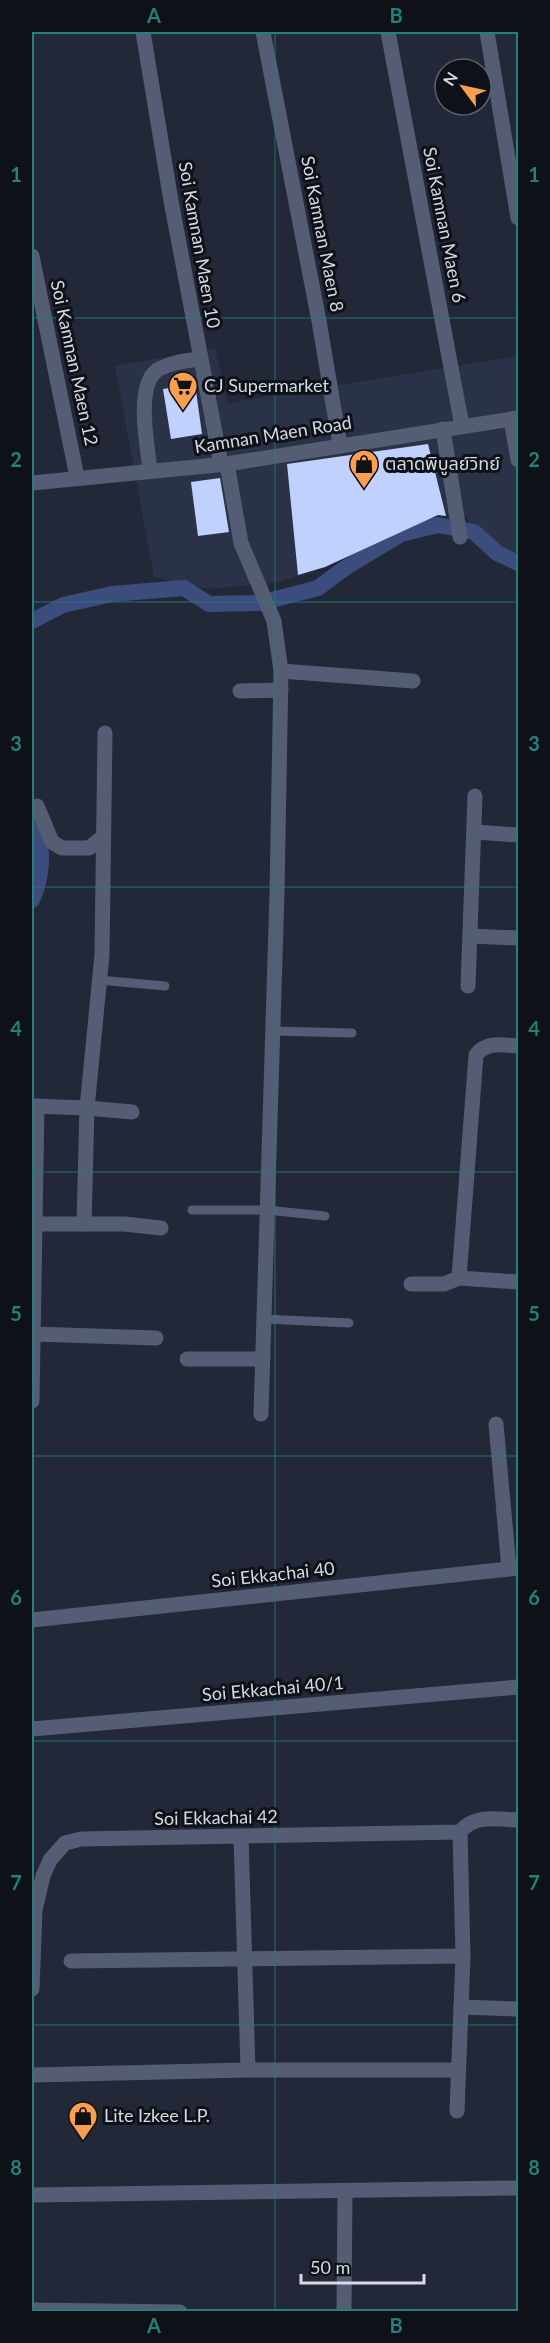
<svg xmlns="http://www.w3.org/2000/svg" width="550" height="2343" font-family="Lato,'Noto Sans Thai',sans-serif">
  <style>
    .built { fill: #2a3247 }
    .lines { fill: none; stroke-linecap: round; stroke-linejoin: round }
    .canal { stroke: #3c4c7c; stroke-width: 16 }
    .building { fill: #c0d1fe }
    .service { stroke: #555d74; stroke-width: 9 }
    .minor { stroke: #555d74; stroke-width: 15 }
    .tertiary { stroke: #555d74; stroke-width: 15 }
    .grid { fill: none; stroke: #23807a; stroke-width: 1.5; stroke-opacity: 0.55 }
    .labels { text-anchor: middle; stroke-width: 6; stroke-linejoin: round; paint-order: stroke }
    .street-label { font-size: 18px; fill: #d6dae4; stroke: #0e1118 }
    .poi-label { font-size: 18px; fill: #d6dae4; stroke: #0e1118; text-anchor: start }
    .neatline { fill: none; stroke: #23807a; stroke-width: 2 }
    .grid-label { font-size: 20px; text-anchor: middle; font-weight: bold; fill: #23807a }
  </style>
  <rect width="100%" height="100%" fill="#222838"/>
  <!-- built -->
  <path class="built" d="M215,348L228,403L518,356V552L480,548L467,517L438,515L325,567L279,582L209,589L154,577L115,366Z"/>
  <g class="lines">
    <!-- canal -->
    <g class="canal">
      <path d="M32,621L63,605L112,594L184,588L209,604L260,603L318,588L345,568L401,534L438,525L474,532L497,553L518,563"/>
      <path d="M32,900C46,870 42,839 32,807"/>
    </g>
  </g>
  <!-- building -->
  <g class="building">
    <path d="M195,384L202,434L171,439L163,389Z"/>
    <path d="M428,444L446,516L438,515L325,567L298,575L287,464Z"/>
    <path d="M220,478L229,532L198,536L191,482Z"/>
  </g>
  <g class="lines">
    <!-- service -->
    <g class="service">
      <path d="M99,980L165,986"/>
      <path d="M273,1031L352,1033"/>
      <path d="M192,1210H267L325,1216"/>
      <path d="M264,1319L349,1323"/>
    </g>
    <!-- minor -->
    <g class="minor">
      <path d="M143,32L171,201L221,464"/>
      <path d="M263,32L319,321L340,445"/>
      <path d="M388,32L462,426"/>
      <path d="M487,32L518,218"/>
      <path d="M32,256L77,477"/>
      <path d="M511,419L518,460"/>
      <path d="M443,429L460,537"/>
      <path d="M227,464L241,543L274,621L281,671L277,893L261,1414"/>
      <path d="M150,471C148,447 134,383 159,369C172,362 186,361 200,359"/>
      <path d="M281,671L413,681"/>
      <path d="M240,691L281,690"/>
      <path d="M105,733L102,955L87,1108L132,1112"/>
      <path d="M37,806L52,842L62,848H89L103,837"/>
      <path d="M475,832L518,835"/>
      <path d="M470,936L518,938"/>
      <path d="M468,986L475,796"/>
      <path d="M32,1106L87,1108L84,1224"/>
      <path d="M34,1224H124L161,1228"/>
      <path d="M459,1278L476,1055C486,1041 503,1045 518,1046"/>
      <path d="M411,1284H444L459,1278L518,1282"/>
      <path d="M33,1334L156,1338"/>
      <path d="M187,1359H263"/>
      <path d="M32,1401L37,1106"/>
      <path d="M496,1424L509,1569"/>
      <path d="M32,1620L518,1568"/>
      <path d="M32,1729L518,1687"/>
      <path d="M241,1837L248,2070"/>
      <path d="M71,1961L463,1956"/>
      <path d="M32,1989L35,1910L43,1876L50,1860L65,1843L81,1839L460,1832C474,1814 498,1819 518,1820"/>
      <path d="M461,2007L518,2009"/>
      <path d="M32,2075L248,2070H457"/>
      <path d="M457,2111L463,1956L460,1832"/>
      <path d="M32,2195L518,2188"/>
      <path d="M32,2310L180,2312"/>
      <path d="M344,2312L345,2191"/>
    </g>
    <!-- tertiary -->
    <path class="tertiary" d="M32,483L227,464L518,418"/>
  </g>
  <!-- grid -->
  <path class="grid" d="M275,32V2312M32,318H518M32,602H518M32,887H518M32,1172H518M32,1456H518M32,1741H518M32,2025H518"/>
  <!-- icons -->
  <defs>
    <g id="supermarket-pin" transform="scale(1.5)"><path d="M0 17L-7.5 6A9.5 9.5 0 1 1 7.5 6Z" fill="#fa9f4f" stroke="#0e1118"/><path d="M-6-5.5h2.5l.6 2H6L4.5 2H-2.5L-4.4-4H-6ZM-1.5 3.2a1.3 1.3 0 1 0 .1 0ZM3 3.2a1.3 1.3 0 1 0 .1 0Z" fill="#111"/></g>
    <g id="shop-pin" transform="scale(1.5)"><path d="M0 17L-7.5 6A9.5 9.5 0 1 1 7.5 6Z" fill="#fa9f4f" stroke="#0e1118"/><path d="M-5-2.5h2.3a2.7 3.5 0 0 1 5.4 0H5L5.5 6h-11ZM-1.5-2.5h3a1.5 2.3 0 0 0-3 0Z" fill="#111"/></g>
  </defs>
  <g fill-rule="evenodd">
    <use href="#supermarket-pin" x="183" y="386"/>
    <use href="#shop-pin" x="364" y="464"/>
    <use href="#shop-pin" x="83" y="2116"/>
  </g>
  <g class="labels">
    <!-- street labels -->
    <g class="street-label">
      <text transform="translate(444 225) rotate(79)" y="6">Soi Kamnan Maen 6</text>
      <text transform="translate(322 234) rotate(79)" y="6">Soi Kamnan Maen 8</text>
      <text transform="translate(199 245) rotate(80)" y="6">Soi Kamnan Maen 10</text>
      <text transform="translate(74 363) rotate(78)" y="6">Soi Kamnan Maen 12</text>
      <text transform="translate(273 435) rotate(-9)" y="6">Kamnan Maen Road</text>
      <text transform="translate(273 1575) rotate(-6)" y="6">Soi Ekkachai 40</text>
      <text transform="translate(273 1689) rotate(-5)" y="6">Soi Ekkachai 40/1</text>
      <text transform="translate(216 1818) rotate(-1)" y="6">Soi Ekkachai 42</text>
    </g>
    <!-- poi labels -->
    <g class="poi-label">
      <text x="204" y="392">CJ Supermarket</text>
      <text x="385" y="470">ตลาดพิบูลย์วิทย์</text>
      <text x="104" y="2122">Lite Izkee L.P.</text>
    </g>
  </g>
  <!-- border -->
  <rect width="550" height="2343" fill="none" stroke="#0e1118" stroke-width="66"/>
  <!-- north arrow -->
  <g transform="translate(463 87) rotate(303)"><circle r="28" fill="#0e1118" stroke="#5e616a" stroke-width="1.5"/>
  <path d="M0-4.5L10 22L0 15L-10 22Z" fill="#fa9f4f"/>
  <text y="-9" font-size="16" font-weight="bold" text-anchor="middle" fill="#d6dae4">N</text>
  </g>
  <!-- scale -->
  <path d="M301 2274v9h123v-9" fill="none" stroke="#d6dae4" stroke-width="3"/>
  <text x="310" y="2274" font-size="18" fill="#d6dae4" stroke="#0e1118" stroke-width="4.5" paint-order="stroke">50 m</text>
  <rect x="33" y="33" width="484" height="2277" class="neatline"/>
  <g class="grid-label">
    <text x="154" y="23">A</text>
    <text x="396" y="23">B</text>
    <text x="16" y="182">1</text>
    <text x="534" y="182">1</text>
    <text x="16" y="467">2</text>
    <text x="534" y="467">2</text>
    <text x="16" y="751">3</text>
    <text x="534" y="751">3</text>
    <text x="16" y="1036">4</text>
    <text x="534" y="1036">4</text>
    <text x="16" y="1321">5</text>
    <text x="534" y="1321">5</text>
    <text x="16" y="1605">6</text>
    <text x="534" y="1605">6</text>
    <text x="16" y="1890">7</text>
    <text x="534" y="1890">7</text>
    <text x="16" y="2175">8</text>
    <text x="534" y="2175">8</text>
    <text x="154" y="2333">A</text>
    <text x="396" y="2333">B</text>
  </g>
</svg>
